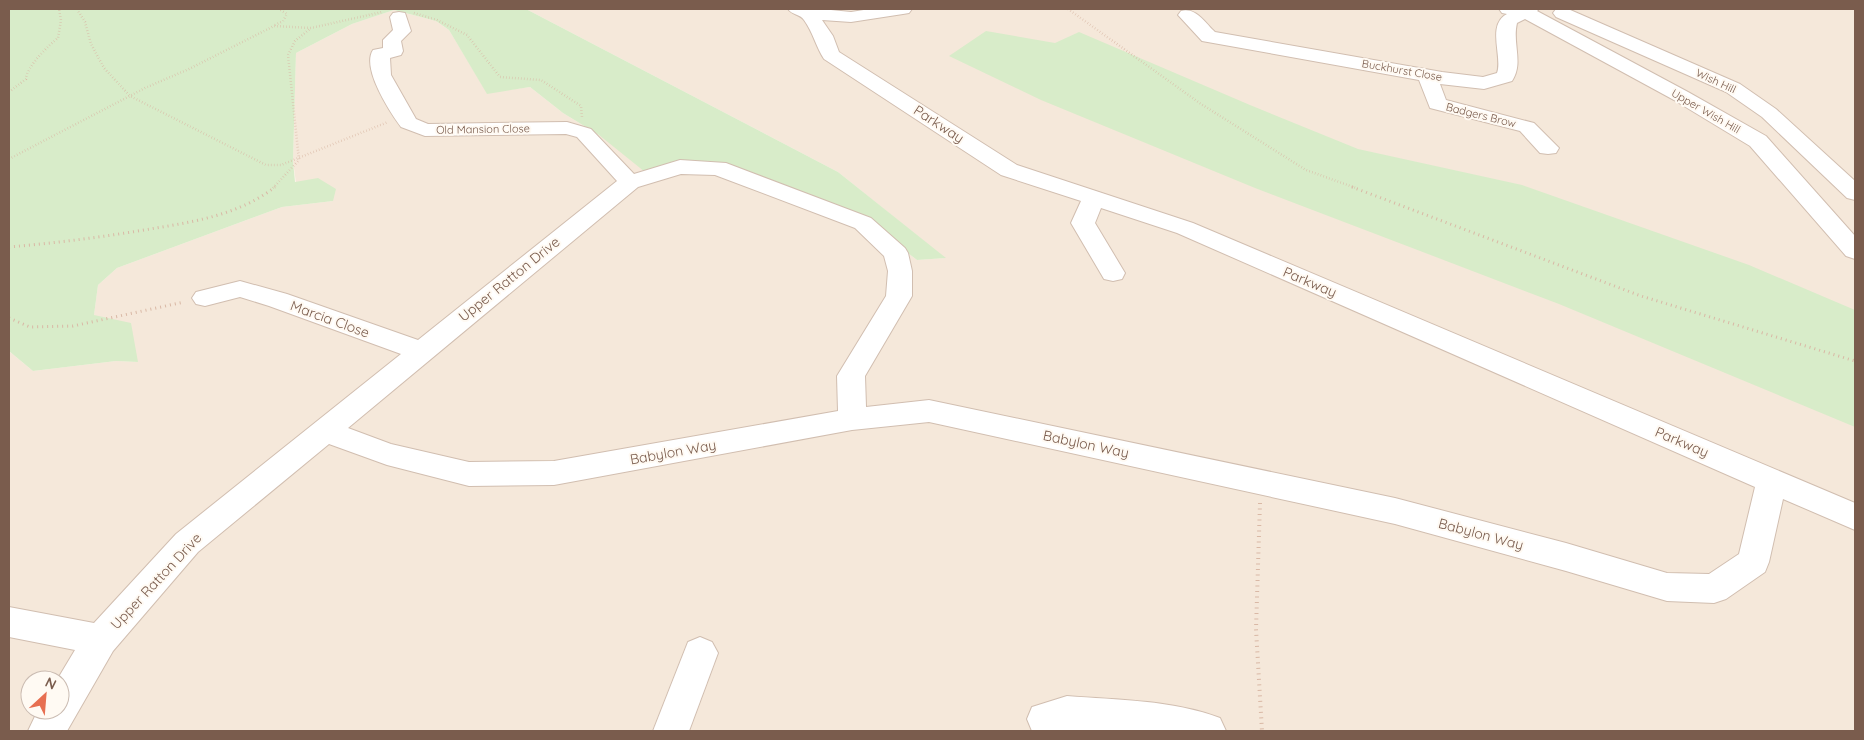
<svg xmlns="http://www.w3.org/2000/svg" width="1864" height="740" font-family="Quicksand,sans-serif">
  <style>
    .residential { fill: #f5e8da; fill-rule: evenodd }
    .green { fill: #d8ecc9 }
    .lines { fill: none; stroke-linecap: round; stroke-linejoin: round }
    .minor-casing { stroke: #d1beb0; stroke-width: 2 }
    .path-far2 { stroke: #d9b8a5; stroke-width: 2.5; stroke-dasharray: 0.5 2.5; stroke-linecap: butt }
    .path-far1 { stroke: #d9b8a5; stroke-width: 3; stroke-dasharray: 1 4; stroke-linecap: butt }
    .path { stroke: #d9b8a5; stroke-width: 4; stroke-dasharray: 1 4.5; stroke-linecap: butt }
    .minor { fill: #fff; fill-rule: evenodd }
    .labels { text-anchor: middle; stroke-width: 4; stroke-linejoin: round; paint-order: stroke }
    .far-street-label { font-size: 11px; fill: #7a5c4d; stroke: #fffaf3 }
    .street-label { font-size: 14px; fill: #7a5c4d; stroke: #fffaf3 }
  </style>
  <rect width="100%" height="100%" fill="#fdf6ec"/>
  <!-- residential -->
  <path class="residential" d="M526,9H1855V731H9V351L33,371L116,361L138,362L94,315L98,285L117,268L282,207L333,201L296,183L293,161L296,53L352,24L394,10L436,21L449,30L487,93L530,87L563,113L599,135L866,221L917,260L945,258L838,172ZM30,680H60V710H30Z"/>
  <!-- green -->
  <g class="green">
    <path d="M9,9H526L838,172L946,258L917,260L866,221L701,167L645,172L599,135L563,113L530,87L487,94L449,30L436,21L394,10L352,24L296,53L293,161L295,182L318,178L336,189L333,201L282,207L117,268L98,285L94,315L131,323L138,362L116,361L33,371L9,351Z"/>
    <path d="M986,31L1055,43L1079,32L1250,105L1358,149L1522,185L1749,265L1855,310V427L1559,304L1255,188L1041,100L949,56Z"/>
  </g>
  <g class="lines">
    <!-- minor casing -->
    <g class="minor-casing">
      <g id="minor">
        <path d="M788,9H821L851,12L870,9H912L909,13L903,14L851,22L822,20L833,36L839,52L1017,165L1193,223L1855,503V530L1783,499L1769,562L1765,572L1726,599L1714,603L1667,601L1566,571L1395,524L929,422L852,430L554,485L469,486L387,465L329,444L198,552L113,651L67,731H28L38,710H60V680H57L75,650L9,637V607L94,623L176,534L401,354L269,306L240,297L205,306L196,304L192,298L196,292L240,281L287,294L418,340L617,181L577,137L566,134L425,136L401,127C390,112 361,68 373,50L383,48V40L393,30L390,17L393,13L399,12L405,13L411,31L401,41L403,51L401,55L390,58L391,75L416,119L428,124L567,122L591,129L634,174L680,160L726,163L871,218L905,248L908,253L912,271V296L865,376L866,407L929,400L1395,498L1566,543L1667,573L1709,574L1739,554L1755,487L1177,233L1101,208L1095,223L1125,273L1122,279L1113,281L1104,279L1071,223L1081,201L1001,175L824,59C816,47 813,32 804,20C800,14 792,15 788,9ZM681,174L715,175L855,228L884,256L888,271L886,296L837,376L838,411L554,461L469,462L391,444L348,428L638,187Z"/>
        <path d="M1499,9H1539L1537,11L1688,92L1766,136L1855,236V259L1846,256L1750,146L1674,100L1525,19L1517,23C1512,44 1524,63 1512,81L1484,89L1440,84L1446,100L1534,123L1559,148L1556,153L1548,154L1540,153L1520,131L1430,108L1419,80L1202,41L1178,15L1181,11C1196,7 1205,23 1215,32L1442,72L1483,77L1497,73C1503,57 1486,25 1507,14L1502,13Z"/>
        <path d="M1556,9H1568L1740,84L1776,109L1855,181V200L1847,198L1762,117L1726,92L1556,17L1553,13Z"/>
        <path d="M700,637L712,642L718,653L689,731H653L688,642Z"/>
        <path d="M1067,696C1117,700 1173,700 1220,718L1226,731H1032L1027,719L1032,707Z"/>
      </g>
    </g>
    <!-- path-far2 -->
    <g class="path-far2">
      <path d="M77,9L85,22L91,44L104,68L130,96L266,165H281L388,122"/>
      <path d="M1068,9L1201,104L1306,170L1356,188"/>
      <path d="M414,13L437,20L467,35L500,77L541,80L581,106L582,117"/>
      <path d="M275,25L283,21L287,14L279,9"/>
      <path d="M9,92L26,79C26,67 49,45 58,38L61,20L59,9"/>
      <path d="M9,159L145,88L189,69L274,26L311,28L382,12"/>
      <path d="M273,188L299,160L288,55L295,41L311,28"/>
    </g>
    <!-- path-far1 -->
    <g class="path-far1">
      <path d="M1352,187L1641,296L1855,361"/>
      <path d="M9,247C56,243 103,237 150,229C193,222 239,215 275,187"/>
      <path d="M9,318L30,327L73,326L184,302"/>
    </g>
    <!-- path -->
    <path class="path" d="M1260,503L1256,629L1262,731"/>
    <!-- minor -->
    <use href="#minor" class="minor"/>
  </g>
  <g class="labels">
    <!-- far-street labels -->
    <g class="far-street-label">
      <text transform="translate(1402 70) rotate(10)" y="4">Buckhurst Close</text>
      <text transform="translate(1716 81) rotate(25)" y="4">Wish Hill</text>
      <text transform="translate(1706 111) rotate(30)" y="4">Upper Wish Hill</text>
      <text transform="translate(1481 115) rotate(14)" y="4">Badgers Brow</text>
      <text transform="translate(483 129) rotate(-1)" y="4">Old Mansion Close</text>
    </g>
    <!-- street labels -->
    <g class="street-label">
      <text transform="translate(939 124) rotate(33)" y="5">Parkway</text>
      <text transform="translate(509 279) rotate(-39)" y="5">Upper Ratton Drive</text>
      <text transform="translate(1310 282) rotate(23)" y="5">Parkway</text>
      <text transform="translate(330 319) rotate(20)" y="5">Marcia Close</text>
      <text transform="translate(1682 442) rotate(23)" y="5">Parkway</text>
      <text transform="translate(1086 444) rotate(12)" y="5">Babylon Way</text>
      <text transform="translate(673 452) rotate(-10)" y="5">Babylon Way</text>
      <text transform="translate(1481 534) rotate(15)" y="5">Babylon Way</text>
      <text transform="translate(156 581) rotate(-47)" y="5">Upper Ratton Drive</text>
    </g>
  </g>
  <!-- border -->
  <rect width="1864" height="740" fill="none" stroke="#7a5c4d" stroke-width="20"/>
  <!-- north arrow -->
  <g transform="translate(45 695) rotate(26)"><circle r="24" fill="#fffaf3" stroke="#cabbb1"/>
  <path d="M0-4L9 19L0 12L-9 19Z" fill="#e76f51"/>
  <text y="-8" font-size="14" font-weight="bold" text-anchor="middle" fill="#7a5c4d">N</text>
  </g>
</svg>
